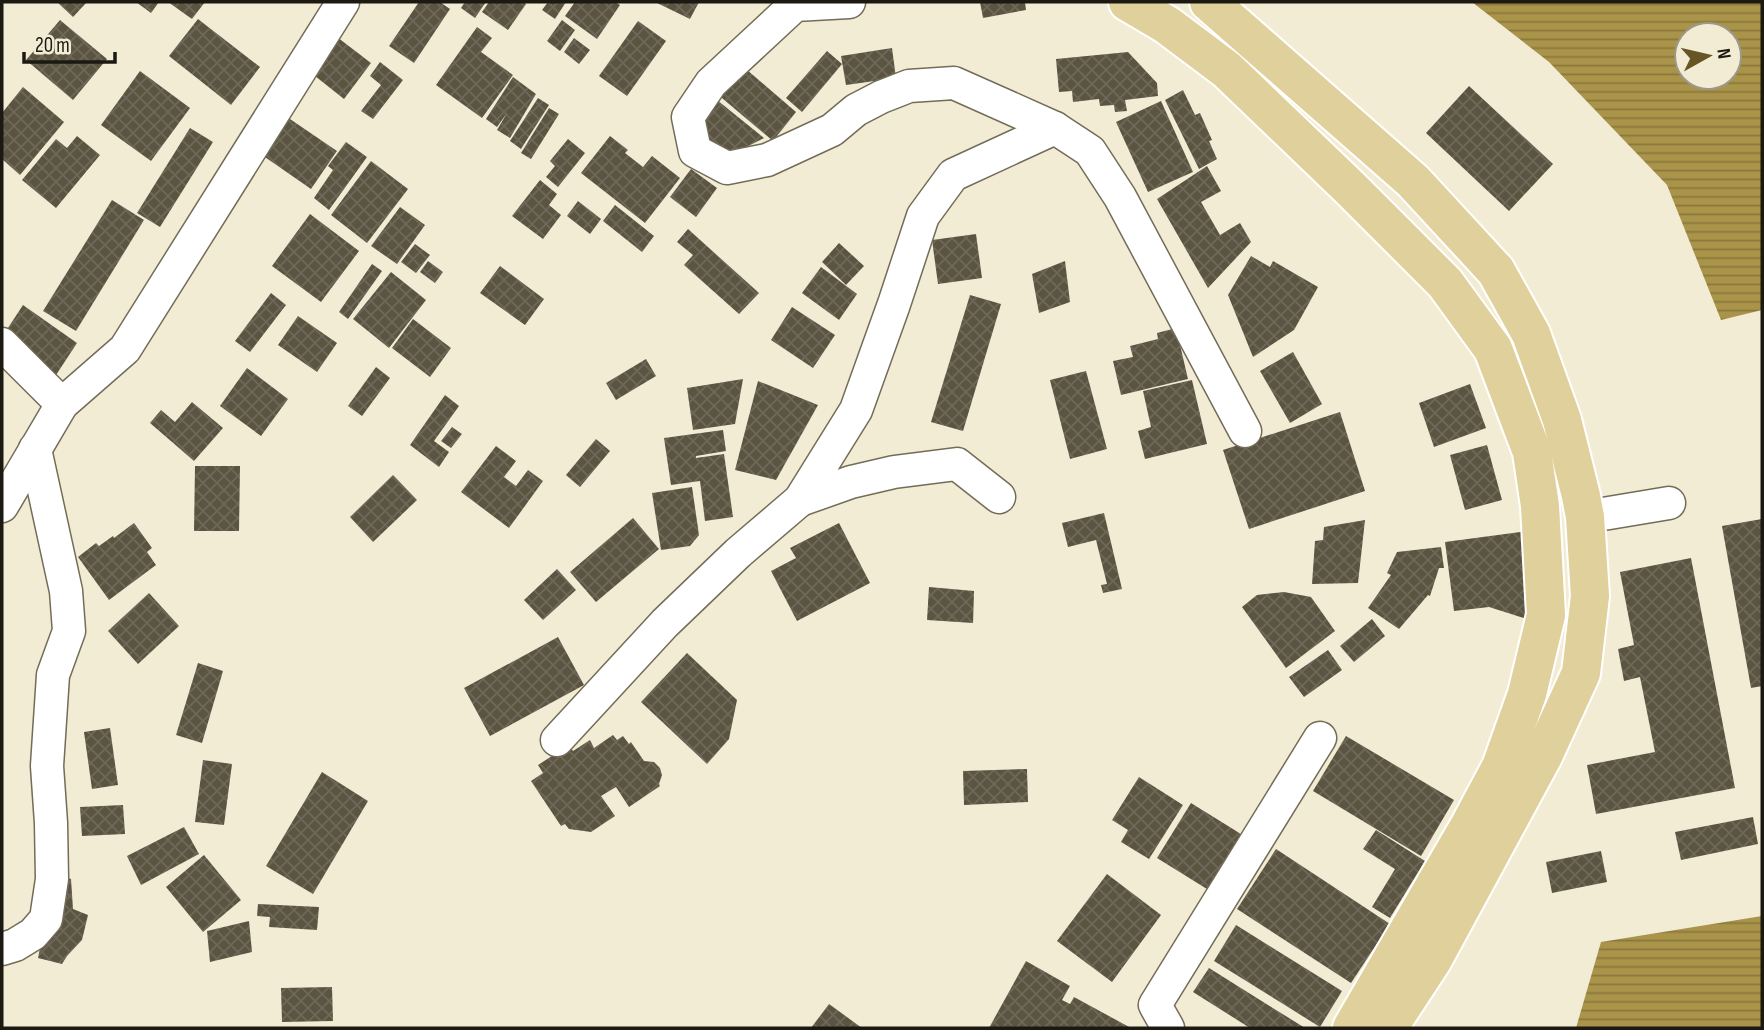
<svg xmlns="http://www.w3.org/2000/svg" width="1764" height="1030" font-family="'Sofia Sans Condensed',sans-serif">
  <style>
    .water { fill: url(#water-rules); fill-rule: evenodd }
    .building { fill: url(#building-cross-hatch) }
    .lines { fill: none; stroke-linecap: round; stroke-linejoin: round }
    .minor-casing { stroke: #726c58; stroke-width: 35 }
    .major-casing { stroke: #fff; stroke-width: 42 }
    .minor { stroke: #fff; stroke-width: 32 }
    .major { stroke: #e0d09b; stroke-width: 38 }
  </style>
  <defs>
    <pattern id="water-rules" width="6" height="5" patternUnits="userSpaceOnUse" patternTransform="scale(1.75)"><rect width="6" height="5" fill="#aa944a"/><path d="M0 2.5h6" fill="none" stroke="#8a783c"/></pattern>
    <pattern id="building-cross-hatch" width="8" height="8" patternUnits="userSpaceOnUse" patternTransform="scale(1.75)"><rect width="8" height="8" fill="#5a5441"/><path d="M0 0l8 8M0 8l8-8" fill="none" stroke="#6d6859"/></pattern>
  </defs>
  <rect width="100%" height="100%" fill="#f3ecd5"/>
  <!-- water -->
  <g class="water">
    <path d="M1472,2H1762V310L1721,320L1667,185L1549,62ZM1687,35H1729V77H1687Z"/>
    <path d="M1762,916V1028H1576L1601,942Z"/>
  </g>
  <!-- building -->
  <g class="building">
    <path d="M57,2H87L73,17Z"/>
    <path d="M136,2H159L151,13Z"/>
    <path d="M168,2H205L192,19Z"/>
    <path d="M419,2H440L450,9L414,63L389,46Z"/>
    <path d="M465,2H486L475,18L461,8Z"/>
    <path d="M489,2H523L526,4L508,30L482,12Z"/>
    <path d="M548,2H566L555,19L542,10Z"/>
    <path d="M575,2H615L620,5L597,39L565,16Z"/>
    <path d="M655,2H699L690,19Z"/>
    <path d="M980,2H1025L1026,10L983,18Z"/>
    <path d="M198,19L260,67L231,105L169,56Z"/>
    <path d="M60,20L107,59L73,100L26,60Z"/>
    <path d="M562,20L575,30L560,51L547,41Z"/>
    <path d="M638,21L666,41L627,96L599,76Z"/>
    <path d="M477,27L492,38L481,52L513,75L482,118L436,85Z"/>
    <path d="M337,37L371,63L344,99L310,72Z"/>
    <path d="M574,38L590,50L579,64L564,52Z"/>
    <path d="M892,48L896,78L846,85L841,56Z"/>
    <path d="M827,51L842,64L802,112L786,98Z"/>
    <path d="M1128,52L1157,83L1158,96L1125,100L1127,111L1115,112L1114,105L1100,106L1099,99L1073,102L1072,91L1059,92L1056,59Z"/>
    <path d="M380,62L403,80L373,119L361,111L381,85L370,76Z"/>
    <path d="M740,64L796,112L773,141L716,93Z"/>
    <path d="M140,71L190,108L151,161L101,125Z"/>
    <path d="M513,77L536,94L510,138L497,130L507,113L497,127L486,119Z"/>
    <path d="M1469,86L1553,164L1509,211L1426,133Z"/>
    <path d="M23,87L64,122L20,175L2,159V113Z"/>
    <path d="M1183,90L1195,115L1200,113L1212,140L1209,141L1217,159L1199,169L1165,100Z"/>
    <path d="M538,98L549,105L521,149L510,141Z"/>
    <path d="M717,100L764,138L729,156L695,128Z"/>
    <path d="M1161,101L1193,172L1148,192L1116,122Z"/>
    <path d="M549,108L559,114L531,159L521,153Z"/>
    <path d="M287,117L337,151L311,189L262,155Z"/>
    <path d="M190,128L213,142L160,227L137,213Z"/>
    <path d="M77,136L100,155L56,208L22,180L56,139L67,148Z"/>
    <path d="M610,136L628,150L625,153L643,167L652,156L680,178L645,223L581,173Z"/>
    <path d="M568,139L585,153L558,187L546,177L555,166L550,161Z"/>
    <path d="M346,142L367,157L329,210L314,198L333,170L328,166Z"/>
    <path d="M371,161L408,189L367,243L331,215Z"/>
    <path d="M1207,166L1221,191L1201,202L1220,235L1240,223L1251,242L1208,288L1157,199Z"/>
    <path d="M691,169L717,188L696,217L670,197Z"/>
    <path d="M540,180L557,194L549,205L561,215L543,239L512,216Z"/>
    <path d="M112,200L144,220L76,331L43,311Z"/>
    <path d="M578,201L601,219L590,234L567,216Z"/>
    <path d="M615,205L654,236L642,252L603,221Z"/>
    <path d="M400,207L425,225L397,264L371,246Z"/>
    <path d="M310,214L359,251L321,302L272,266Z"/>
    <path d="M688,229L759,293L739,314L684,265L693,255L677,242Z"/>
    <path d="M976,234L982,278L938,284L932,240Z"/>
    <path d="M839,243L864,266L846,285L822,262Z"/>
    <path d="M415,244L430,255L416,273L401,262Z"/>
    <path d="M1251,256L1270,267L1273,261L1318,287L1294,330L1253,357L1228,295Z"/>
    <path d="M428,261L443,272L435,283L420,272Z"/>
    <path d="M1065,261L1070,302L1039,313L1032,274Z"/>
    <path d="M372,264L382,271L348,319L339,312Z"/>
    <path d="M500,266L544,299L525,325L480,293Z"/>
    <path d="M821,267L857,294L839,320L802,293Z"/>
    <path d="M391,272L426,300L389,348L353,319Z"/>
    <path d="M271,293L286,305L250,352L235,341Z"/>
    <path d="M970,295L1001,304L963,431L931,422Z"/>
    <path d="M23,305L77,343L56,375L2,337Z"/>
    <path d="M792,307L835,335L813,368L771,340Z"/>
    <path d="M298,316L337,343L317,372L278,345Z"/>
    <path d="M413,319L451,348L430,377L392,348Z"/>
    <path d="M1176,328L1188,379L1121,395L1113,361L1133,357L1130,346L1158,339L1157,333Z"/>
    <path d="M1293,352L1322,404L1290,423L1260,371Z"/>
    <path d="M646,359L656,376L616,400L606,383Z"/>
    <path d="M376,367L390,378L362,416L348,406Z"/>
    <path d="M247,368L288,399L261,436L220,406Z"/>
    <path d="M1086,371L1107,449L1070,459L1050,380Z"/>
    <path d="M743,379L735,424L693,430L687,388Z"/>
    <path d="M1192,380L1207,444L1145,459L1138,431L1151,427L1143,391Z"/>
    <path d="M758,381L818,405L776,480L735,470Z"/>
    <path d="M1470,384L1486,428L1434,447L1419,403Z"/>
    <path d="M445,395L459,406L434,441L449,452L439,467L410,445Z"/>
    <path d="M192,402L223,428L194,461L150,423L161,410L175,422Z"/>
    <path d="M1340,412L1365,491L1249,529L1223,450Z"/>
    <path d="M452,427L462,434L451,448L441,441Z"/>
    <path d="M723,430L726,451L696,456V458L724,454L733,517L705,521L700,481L671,485L664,438Z"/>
    <path d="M596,439L610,451L580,487L566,475Z"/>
    <path d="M1487,445L1502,500L1465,510L1450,455Z"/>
    <path d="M496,446L516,461L504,477L516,486L528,470L543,481L509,528L461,492Z"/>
    <path d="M195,466H240L239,531H194Z"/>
    <path d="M393,475L417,500L373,542L350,517Z"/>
    <path d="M692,487L699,535L690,546L661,550L652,493Z"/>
    <path d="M1104,513L1122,589L1103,593L1101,585L1107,584L1096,540L1068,547L1062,523Z"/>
    <path d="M633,518L659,549L596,602L570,572Z"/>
    <path d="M1762,519V686L1751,688L1722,526Z"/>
    <path d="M1365,520L1358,583L1312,584L1315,541L1323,540L1324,527Z"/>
    <path d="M134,523L152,548L147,552L156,565L109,600L78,557L96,543L99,546L113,536L114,538Z"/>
    <path d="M839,523L870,583L797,621L771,571L796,558L790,548Z"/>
    <path d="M1527,531L1533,621L1489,607L1454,611L1445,542Z"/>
    <path d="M1441,547L1444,568H1439L1430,596L1428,595L1399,629L1368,608L1391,575L1387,573L1397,552Z"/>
    <path d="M1691,558L1735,788L1596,814L1587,765L1655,752L1640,677L1624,681L1618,649L1634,645L1620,572Z"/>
    <path d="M557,569L576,590L543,620L524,600Z"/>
    <path d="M929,587L974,591L973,623L927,620Z"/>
    <path d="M1284,592L1311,597L1335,631L1286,668L1242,607L1257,595Z"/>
    <path d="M149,593L179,626L138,664L108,631Z"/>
    <path d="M1372,619L1385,636L1354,662L1340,646Z"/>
    <path d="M558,637L584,685L490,736L464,688Z"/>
    <path d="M1328,650L1342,670L1304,697L1289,677Z"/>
    <path d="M687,653L737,700L729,739L707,764L641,702Z"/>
    <path d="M198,663L223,671L202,743L176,735Z"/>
    <path d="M110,728L118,785L92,789L84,732Z"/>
    <path d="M613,735L617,740L623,736L629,744L631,742L644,761L654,762L660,768L662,775L659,784L660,786L629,807L616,787L601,796L615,816L591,832L569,829L565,824L561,826L531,781L543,773L538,765L569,745L573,751L590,740L594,748Z"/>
    <path d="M1346,736L1454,800L1421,856L1313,791Z"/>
    <path d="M203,760L232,764L224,825L195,822Z"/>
    <path d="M1027,769L1028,802L964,805L963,771Z"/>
    <path d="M322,772L368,801L313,894L266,866Z"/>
    <path d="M1139,777L1183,805L1149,859L1121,842L1128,830L1112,820Z"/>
    <path d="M1191,803L1249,839L1215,894L1157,858Z"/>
    <path d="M123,805L125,834L82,836L80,807Z"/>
    <path d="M1753,817L1758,844L1681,860L1675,832Z"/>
    <path d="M184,827L199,854L141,885L127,856Z"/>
    <path d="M1376,830L1425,861L1390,918L1372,907L1395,869L1363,849Z"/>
    <path d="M1276,849L1390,924L1351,983L1237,909Z"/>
    <path d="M1601,851L1607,882L1552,893L1546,862Z"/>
    <path d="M204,855L241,900L203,932L166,887Z"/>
    <path d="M1107,874L1161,915L1112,982L1057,941Z"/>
    <path d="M55,875L71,879L73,909L88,915L82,940L67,956L62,964L38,958Z"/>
    <path d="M258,904L319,907L317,930L269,927L270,917L257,916Z"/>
    <path d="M249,921L252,952L210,962L207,931Z"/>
    <path d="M1236,925L1342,991L1320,1027L1214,961Z"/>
    <path d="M1026,961L1070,986L1062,1000L1070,1004L1074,997L1131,1028H989Z"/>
    <path d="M1209,968L1305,1028H1250L1193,992Z"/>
    <path d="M332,987L333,1021L282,1022L281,988Z"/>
    <path d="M829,1004L862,1028H811Z"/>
  </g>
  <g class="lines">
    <!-- minor casing -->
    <g class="minor-casing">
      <g id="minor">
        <path d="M849,2L795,5L711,83L688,117L695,151L727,168L767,160L832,130L856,110L881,97L909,86L954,83L1055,128L1090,151L1120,197L1245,431"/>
        <path d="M2,344L62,404"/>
        <path d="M800,500L851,482L894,472L957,464L999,497"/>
        <path d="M2,506L62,404L125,349L343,2"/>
        <path d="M1585,517L1669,503"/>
        <path d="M557,740L665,623L738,553L800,500L856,410L894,304L923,216L953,175L1055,128"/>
        <path d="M2,949L15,945L33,934L46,919L52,879L51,823L47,766L53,675L69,631L66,591L35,449"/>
        <path d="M1168,1028L1155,1005L1320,738"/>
      </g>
    </g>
    <!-- major casing -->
    <g class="major-casing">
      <g id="major">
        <path d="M1128,2L1167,25L1227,70L1349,187L1445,283L1493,349L1532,452L1540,506L1546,615L1527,694L1501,767L1470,825L1352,1028"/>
        <path d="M1209,2L1413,181L1496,271L1531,334L1562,420L1581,496L1585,517L1590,596L1581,673L1543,756L1433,959L1388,1028"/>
      </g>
    </g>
    <!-- minor -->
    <use href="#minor" class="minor"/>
    <!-- major -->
    <use href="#major" class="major"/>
  </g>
  <!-- border -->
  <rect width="1764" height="1030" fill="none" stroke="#1b1911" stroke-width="7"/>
  <!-- north arrow -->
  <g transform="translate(1708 56) rotate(82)"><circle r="33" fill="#f3ecd5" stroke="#9d9887" stroke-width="2"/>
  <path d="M0-5L12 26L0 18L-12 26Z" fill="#655623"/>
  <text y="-10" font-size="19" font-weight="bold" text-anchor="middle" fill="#1b1911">N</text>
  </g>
  <!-- scale -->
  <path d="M24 52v10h91v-10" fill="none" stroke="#1b1911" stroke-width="3.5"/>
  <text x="35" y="52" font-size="21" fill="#1b1911" stroke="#f3ecd5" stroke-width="5" paint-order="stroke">20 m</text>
</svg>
